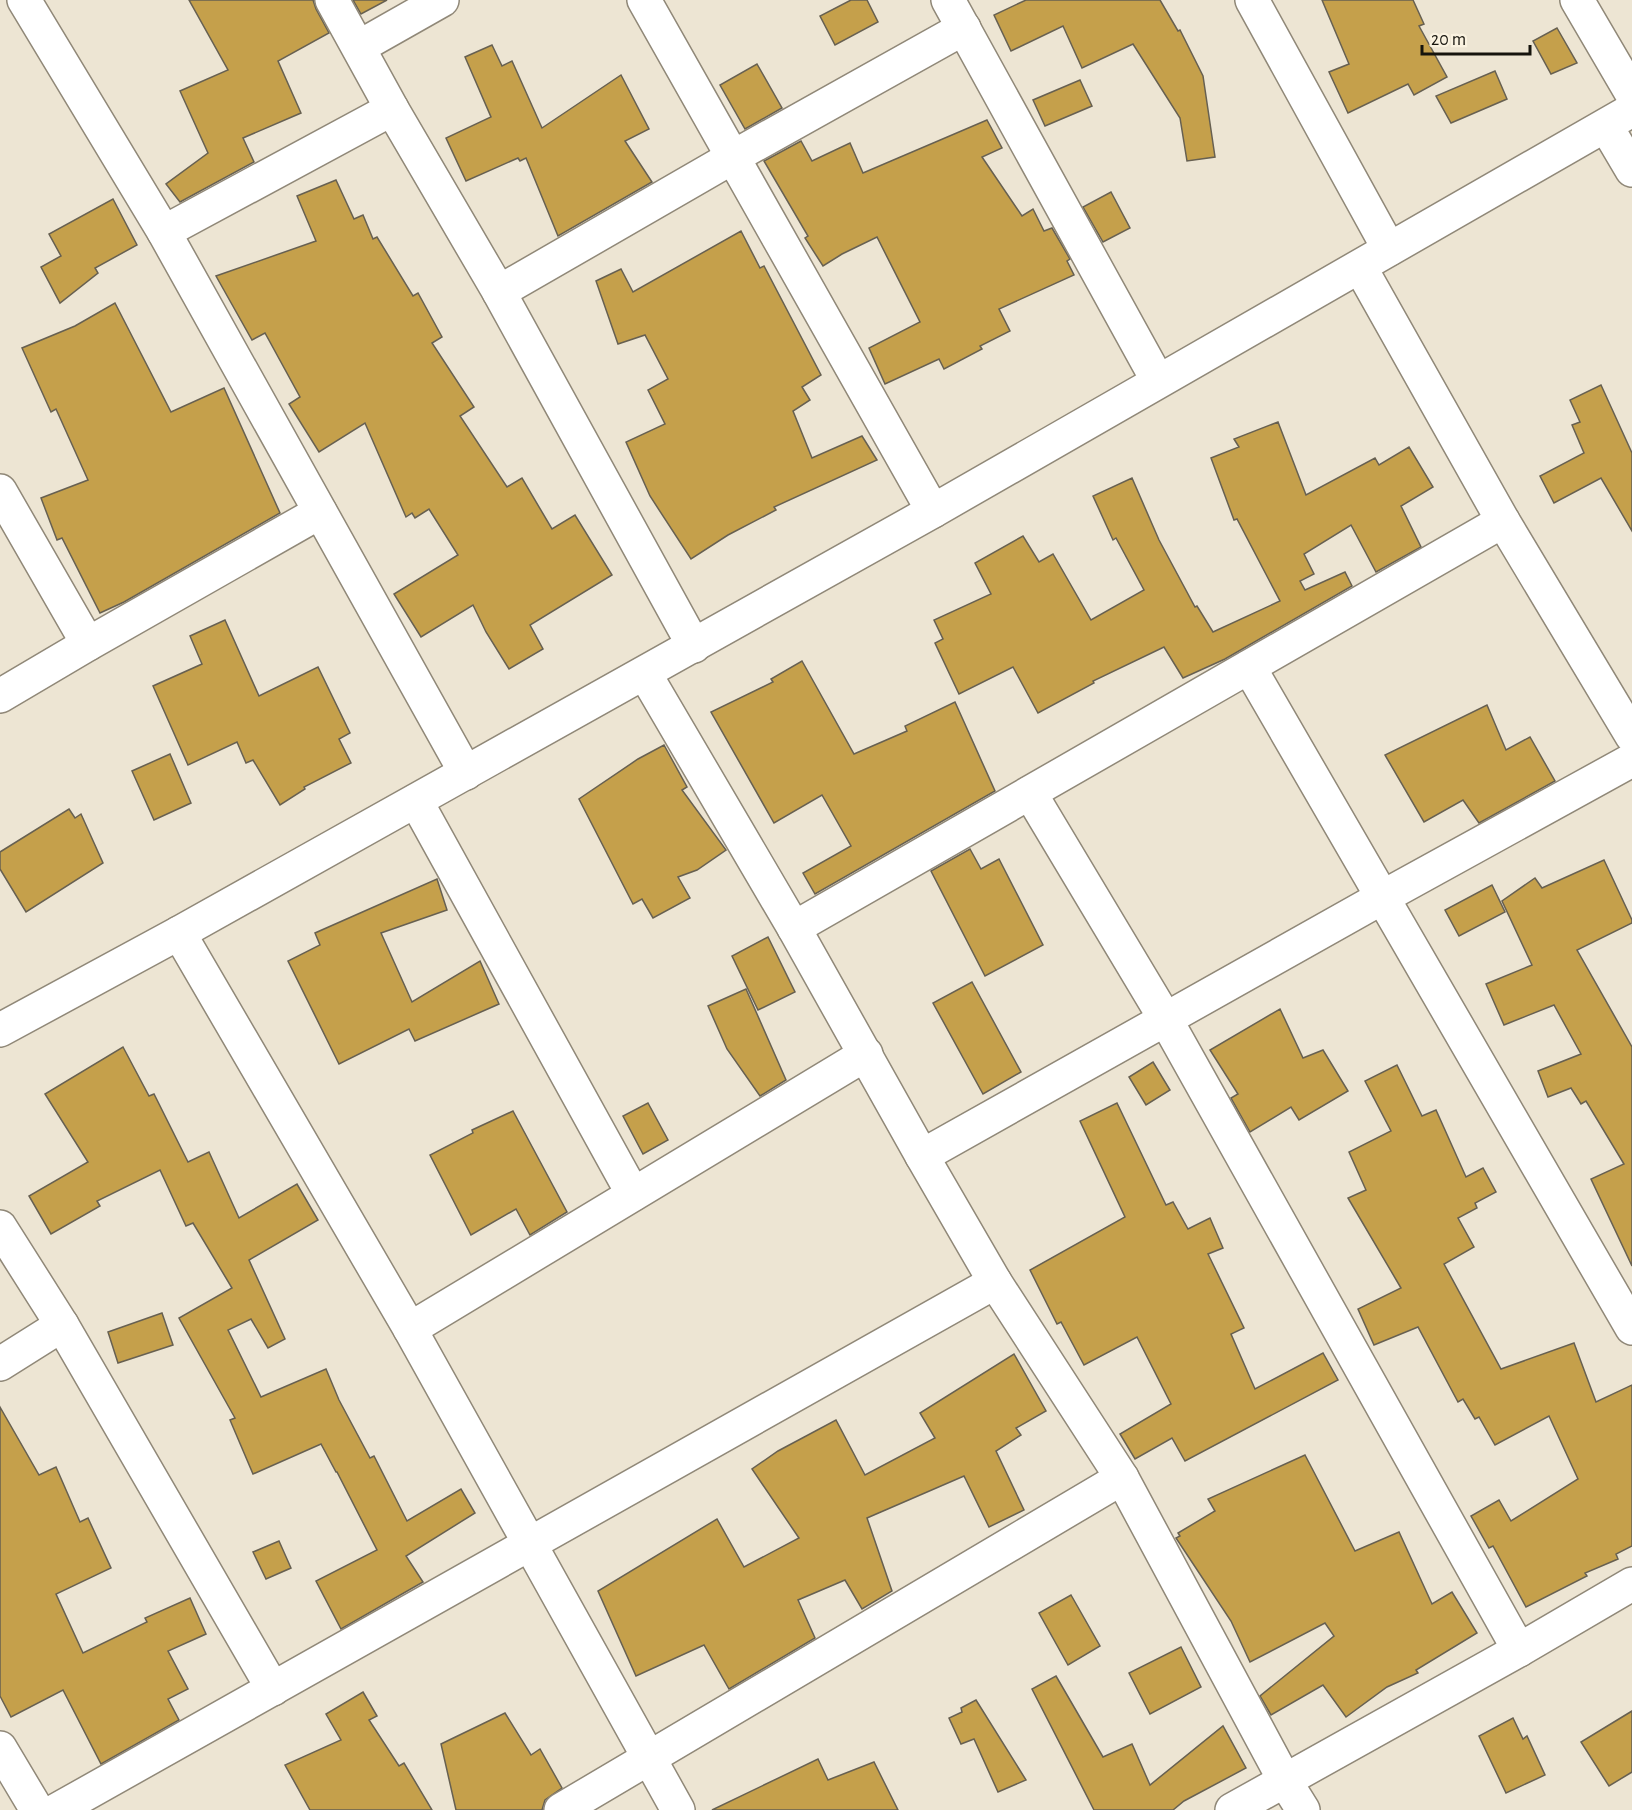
<svg xmlns="http://www.w3.org/2000/svg" width="1632" height="1810" font-family="'Alegreya Sans',sans-serif">
  <style>
    .building { fill: #c5a04b; stroke: #676051; stroke-width: 1.5 }
    .lines { fill: none; stroke-linecap: round; stroke-linejoin: round }
    .street-casing { stroke: #908878; stroke-width: 36 }
    .street { stroke: #fff; stroke-width: 33 }
  </style>
  <rect width="100%" height="100%" fill="#ede5d3"/>
  <!-- building -->
  <g class="building">
    <path d="M189,0H313L316,9L329,33L278,61L301,113L243,138L254,162L180,202L166,184L208,153L180,91L228,70Z"/>
    <path d="M353,0H387L361,14Z"/>
    <path d="M851,0H867L878,22L835,45L820,16Z"/>
    <path d="M1026,0H1160L1178,31L1180,30L1203,76L1215,157L1187,161L1180,118L1133,44L1082,68L1063,26L1011,51L994,15Z"/>
    <path d="M1322,0H1413L1424,24L1419,26L1447,77L1414,95L1408,84L1348,113L1329,72L1349,64Z"/>
    <path d="M1557,28L1577,63L1551,74L1533,41Z"/>
    <path d="M492,45L502,66L512,61L542,128L621,75L649,129L625,141L652,182L558,236L526,158L520,161L518,158L466,181L446,138L491,117L465,57Z"/>
    <path d="M757,64L782,108L745,129L720,85Z"/>
    <path d="M1495,71L1507,99L1451,123L1436,96Z"/>
    <path d="M1080,80L1092,106L1045,126L1033,100Z"/>
    <path d="M987,120L1002,148L982,157L1022,216L1033,209L1044,231L1052,228L1070,259L1067,261L1074,275L999,309L1010,331L980,346L982,349L944,369L939,359L885,384L869,348L920,322L877,237L842,254L823,266L805,238L808,236L764,161L801,141L812,161L850,143L863,173Z"/>
    <path d="M336,180L354,219L363,215L373,239L377,237L413,296L418,293L442,337L432,343L474,407L460,416L507,487L522,478L552,529L575,515L612,575L530,625L543,649L509,669L486,632L473,605L421,637L394,594L458,555L429,509L415,518L412,513L406,517L365,423L319,452L289,404L300,397L265,333L252,340L216,276L316,241L297,196Z"/>
    <path d="M1111,192L1130,228L1103,242L1083,207Z"/>
    <path d="M113,199L137,245L95,268L98,273L60,303L41,267L61,256L49,234Z"/>
    <path d="M741,231L760,268L764,266L821,375L802,387L810,400L793,411L812,458L862,436L877,460L774,507L776,510L728,535L691,559L650,496L626,442L665,424L648,390L668,379L645,335L618,344L596,281L621,269L633,292Z"/>
    <path d="M115,303L171,412L224,388L280,513L124,602L100,613L62,538L57,540L41,498L88,480L56,409L51,412L22,348L75,326Z"/>
    <path d="M1601,385L1632,453V531L1601,478L1554,503L1540,476L1584,453L1572,425L1580,422L1570,400Z"/>
    <path d="M1278,422L1306,495L1375,458L1379,465L1409,447L1433,487L1401,506L1421,547L1376,572L1351,525L1304,554L1314,574L1300,581L1305,590L1345,572L1352,586L1225,659L1183,678L1164,647L1093,681L1094,683L1038,713L1013,667L959,694L935,643L943,639L934,620L991,594L975,563L1023,536L1039,562L1053,554L1091,620L1144,590L1116,538L1113,540L1093,496L1132,478L1159,540L1195,607L1197,606L1213,632L1280,601L1237,519L1234,520L1211,458L1239,447L1234,439Z"/>
    <path d="M225,620L259,696L318,667L350,733L339,739L351,763L304,787L305,789L280,805L253,760L246,763L237,742L188,765L153,686L202,664L190,636Z"/>
    <path d="M802,661L854,754L907,731L905,726L955,702L995,791L815,894L803,873L851,846L822,795L774,823L711,712L773,682L771,679Z"/>
    <path d="M1487,705L1506,750L1530,737L1555,781L1479,823L1463,800L1424,822L1385,755Z"/>
    <path d="M664,745L687,787L682,790L726,850L697,870L678,877L690,898L653,918L642,899L633,904L579,799L638,759Z"/>
    <path d="M170,754L191,803L154,820L132,771Z"/>
    <path d="M69,809L75,818L81,814L103,863L26,912L0,869V852Z"/>
    <path d="M970,849L981,869L999,859L1043,945L985,976L931,871Z"/>
    <path d="M1604,860L1632,920V923L1577,950L1632,1047V1266L1591,1179L1624,1164L1586,1101L1581,1104L1571,1088L1548,1097L1538,1071L1581,1054L1554,1005L1504,1025L1486,984L1532,965L1502,901L1535,878L1542,888Z"/>
    <path d="M437,879L447,910L381,933L412,1002L480,961L499,1004L415,1041L409,1029L339,1064L288,961L320,945L315,933Z"/>
    <path d="M1492,885L1505,912L1459,936L1445,910Z"/>
    <path d="M768,937L795,992L758,1010L732,956Z"/>
    <path d="M972,982L1021,1072L983,1094L933,1003Z"/>
    <path d="M746,989L786,1080L760,1096L727,1049L708,1006Z"/>
    <path d="M1280,1009L1303,1058L1323,1050L1348,1091L1299,1120L1291,1107L1250,1132L1231,1098L1238,1094L1210,1050Z"/>
    <path d="M123,1047L149,1096L154,1094L188,1162L209,1152L239,1218L297,1184L318,1220L249,1260L285,1339L268,1348L251,1319L228,1330L261,1397L326,1369L339,1400L370,1458L374,1456L407,1521L461,1489L475,1513L406,1556L423,1582L341,1629L316,1581L377,1550L337,1472H336L321,1444L253,1474L230,1420L235,1418L179,1318L232,1288L193,1223L186,1226L160,1170L97,1201L100,1206L51,1234L29,1196L88,1162L45,1094Z"/>
    <path d="M1153,1062L1170,1090L1146,1105L1129,1077Z"/>
    <path d="M1397,1065L1422,1116L1436,1110L1466,1177L1483,1168L1496,1192L1475,1203L1477,1208L1458,1218L1474,1247L1444,1264L1501,1369L1574,1343L1596,1402L1632,1385V1546L1616,1554L1618,1559L1585,1573L1587,1576L1526,1607L1493,1546L1489,1548L1471,1516L1499,1500L1511,1521L1578,1479L1549,1416L1495,1445L1479,1417L1475,1419L1463,1399L1458,1402L1418,1327L1374,1345L1358,1309L1401,1288L1348,1198L1366,1190L1349,1152L1391,1131L1365,1081Z"/>
    <path d="M648,1103L668,1140L643,1154L623,1116Z"/>
    <path d="M1117,1103L1166,1205L1173,1202L1188,1229L1210,1218L1223,1248L1208,1254L1244,1328L1231,1334L1255,1389L1323,1353L1338,1380L1185,1461L1172,1438L1135,1459L1120,1434L1171,1404L1137,1337L1084,1365L1061,1322L1057,1324L1030,1270L1125,1217L1080,1121Z"/>
    <path d="M513,1111L567,1212L530,1235L516,1209L471,1235L430,1155L473,1133L472,1130Z"/>
    <path d="M162,1313L173,1345L118,1363L108,1332Z"/>
    <path d="M1014,1354L1046,1411L1016,1428L1021,1435L996,1451L1024,1510L989,1527L964,1476L867,1518L892,1591L862,1609L845,1580L798,1600L815,1638L729,1689L704,1645L636,1676L598,1591L717,1519L744,1567L799,1538L752,1469L778,1451L836,1420L865,1475L935,1438L920,1413Z"/>
    <path d="M0,1407L39,1475L56,1467L80,1522L88,1518L111,1568L56,1594L83,1653L147,1622L145,1618L190,1598L206,1634L168,1651L188,1689L168,1699L179,1720L101,1764L63,1690L11,1717L0,1696Z"/>
    <path d="M1305,1455L1355,1551L1399,1532L1432,1604L1452,1592L1477,1633L1416,1670L1418,1673L1387,1687L1346,1717L1323,1685L1271,1715L1260,1696L1334,1636L1325,1623L1250,1662L1231,1621L1176,1538L1180,1536L1178,1533L1215,1511L1208,1499Z"/>
    <path d="M279,1541L291,1568L266,1579L253,1552Z"/>
    <path d="M1071,1595L1100,1646L1068,1665L1039,1613Z"/>
    <path d="M1181,1647L1201,1687L1150,1714L1129,1673Z"/>
    <path d="M1056,1676L1103,1757L1132,1744L1150,1785L1223,1726L1246,1768L1184,1801L1173,1810H1094L1032,1689Z"/>
    <path d="M363,1692L377,1716L369,1720L399,1766L404,1763L432,1810H310L285,1765L341,1740L326,1714Z"/>
    <path d="M976,1700L1026,1780L998,1792L974,1739L961,1744L949,1718L962,1712L961,1708Z"/>
    <path d="M1632,1711V1772L1609,1786L1581,1742Z"/>
    <path d="M505,1713L531,1755L540,1749L562,1788L545,1800L542,1810H456L441,1744Z"/>
    <path d="M1513,1718L1523,1739L1527,1736L1545,1775L1506,1793L1479,1736Z"/>
    <path d="M818,1759L828,1780L874,1762L898,1810H712Z"/>
  </g>
  <g class="lines">
    <!-- street casing -->
    <g class="street-casing">
      <g id="street">
        <path d="M24,0L164,232L466,773"/>
        <path d="M332,0L392,109L499,292L694,646"/>
        <path d="M644,0L933,511"/>
        <path d="M948,0L1158,381"/>
        <path d="M1252,0L1389,249"/>
        <path d="M1577,0L1632,94"/>
        <path d="M359,47L442,0"/>
        <path d="M1606,126L1632,170"/>
        <path d="M164,232L392,109"/>
        <path d="M1360,267L1503,521L1632,736"/>
        <path d="M499,292L733,157L964,28"/>
        <path d="M0,491L88,644"/>
        <path d="M1249,667L1632,1328"/>
        <path d="M645,674L794,928L922,1156L995,1282L1122,1478L1285,1781L1303,1810"/>
        <path d="M0,696L88,644L320,512"/>
        <path d="M1030,793L1166,1020L1519,1650"/>
        <path d="M416,801L633,1194"/>
        <path d="M794,928L1503,521"/>
        <path d="M179,933L410,1329L678,1810"/>
        <path d="M0,1030L179,933L933,511L1632,110"/>
        <path d="M922,1156L1383,897L1632,760"/>
        <path d="M0,1227L62,1325L273,1689"/>
        <path d="M410,1329L866,1054"/>
        <path d="M0,1364L62,1325"/>
        <path d="M0,1748L37,1810"/>
        <path d="M57,1810L995,1282"/>
        <path d="M561,1810L1122,1478"/>
        <path d="M1232,1810L1519,1650L1632,1584"/>
      </g>
    </g>
    <!-- street -->
    <use href="#street" class="street"/>
  </g>
  <!-- scale -->
  <path d="M1422 45v9h108v-9" fill="none" stroke="#16140d" stroke-width="3"/>
  <text x="1431" y="45" font-size="18" fill="#16140d" stroke="#faf2e0" stroke-width="4.5" paint-order="stroke">20 m</text>
</svg>
